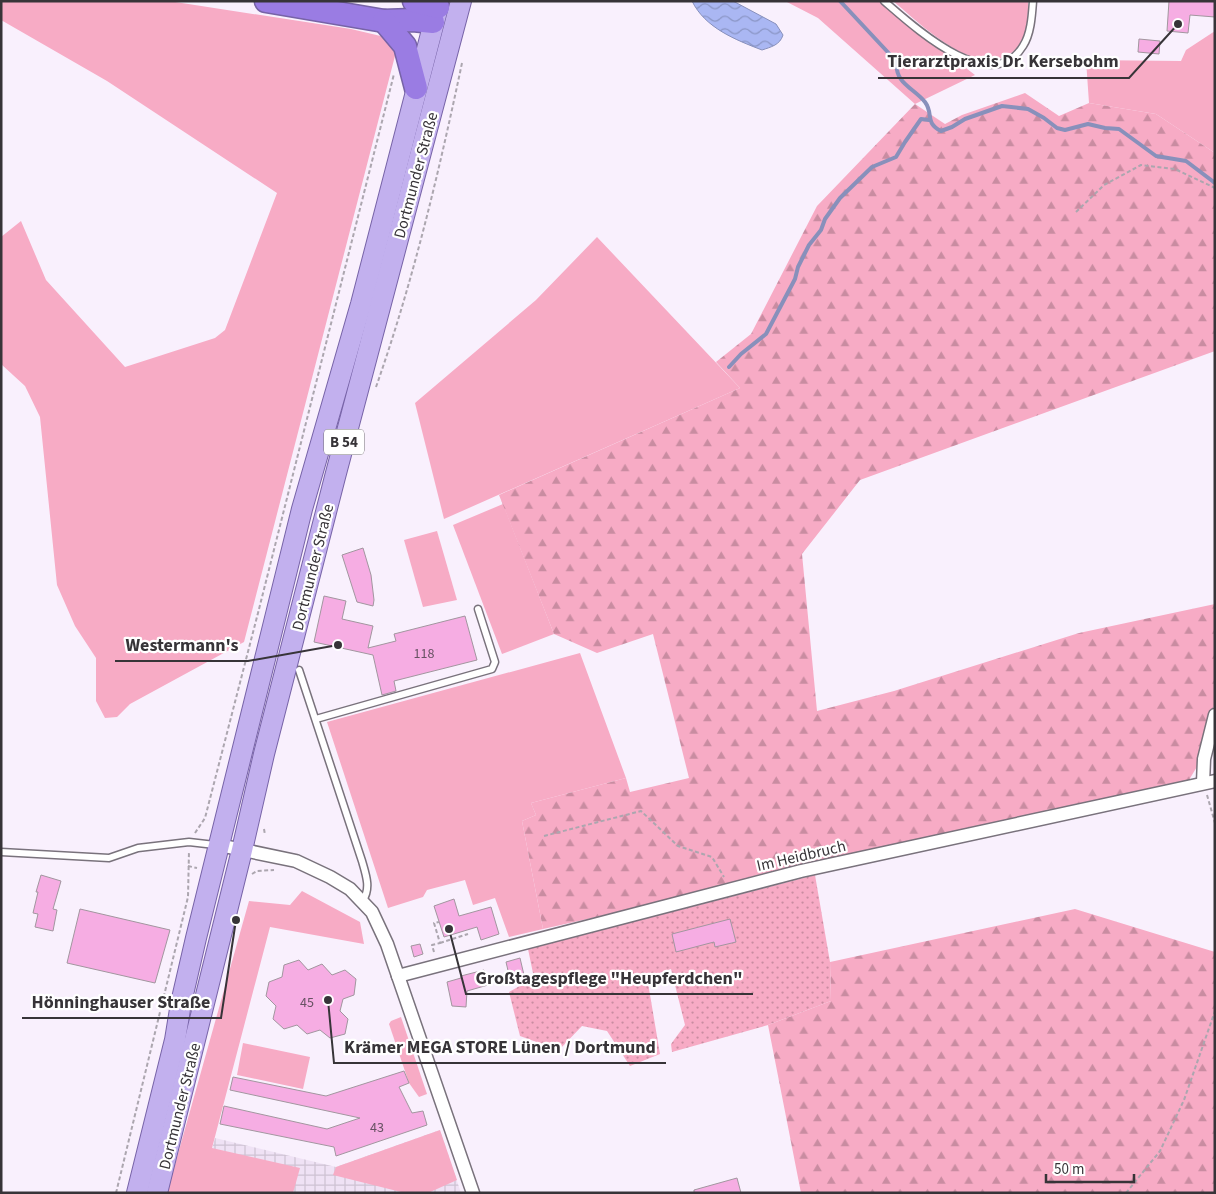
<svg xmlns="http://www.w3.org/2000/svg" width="1216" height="1194" font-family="'Source Sans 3',sans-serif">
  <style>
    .industrial { fill: url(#industrial-grid) }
    .grass { fill: #f7abc5 }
    .forest { fill: url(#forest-firs) }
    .garden { fill: url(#garden-dots) }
    .water { fill: url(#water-waves); stroke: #8890bb }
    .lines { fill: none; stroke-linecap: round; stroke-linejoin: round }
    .stream { stroke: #8890bb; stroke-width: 4 }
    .building { fill: #f6ade3; stroke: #a2969f }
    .lane-casing { stroke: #79727c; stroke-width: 9 }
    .street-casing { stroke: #79727c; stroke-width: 15 }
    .primary-casing { stroke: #7763a7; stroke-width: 22 }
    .highway-casing { stroke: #7763a7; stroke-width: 25 }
    .path { stroke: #aca6af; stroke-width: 2; stroke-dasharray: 4 2.5; stroke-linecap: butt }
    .lane { stroke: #fff; stroke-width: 6 }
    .street { stroke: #fff; stroke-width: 12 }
    .primary { stroke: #c2b0ee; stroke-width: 20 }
    .highway { stroke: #9a7ce3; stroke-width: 22 }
    .labels { text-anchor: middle; stroke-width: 4.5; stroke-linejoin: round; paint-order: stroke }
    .number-label { font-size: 14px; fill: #675263 }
    .shield { fill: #fff; stroke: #737174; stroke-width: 1 }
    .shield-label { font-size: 15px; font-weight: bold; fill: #373438 }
    .street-label { font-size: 16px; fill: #373438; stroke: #fff }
    .leader { fill: none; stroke: #373438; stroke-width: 2 }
    .callout-dot { fill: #373438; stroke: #fff; stroke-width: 2 }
    .callout-label { font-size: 18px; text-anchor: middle; font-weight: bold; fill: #373438; stroke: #fff; stroke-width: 4.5; stroke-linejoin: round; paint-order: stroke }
  </style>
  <defs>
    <pattern id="industrial-grid" width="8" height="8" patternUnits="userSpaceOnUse" patternTransform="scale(1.25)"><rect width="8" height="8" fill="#efe2f5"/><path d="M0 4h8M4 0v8" fill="none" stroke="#cec2d3"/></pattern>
    <pattern id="forest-firs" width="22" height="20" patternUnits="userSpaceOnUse" patternTransform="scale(1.25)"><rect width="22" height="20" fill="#f7abc5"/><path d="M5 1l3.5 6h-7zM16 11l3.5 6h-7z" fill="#c98ca1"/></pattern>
    <pattern id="garden-dots" width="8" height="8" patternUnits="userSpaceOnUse" patternTransform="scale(1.25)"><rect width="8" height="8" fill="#f7abc5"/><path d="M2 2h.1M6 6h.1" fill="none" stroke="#c98ca1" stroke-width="1.8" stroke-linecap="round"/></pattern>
    <pattern id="water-waves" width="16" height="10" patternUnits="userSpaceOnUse" patternTransform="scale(1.25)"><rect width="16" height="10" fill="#aab7f3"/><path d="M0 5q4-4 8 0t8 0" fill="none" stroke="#8b96c6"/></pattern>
  </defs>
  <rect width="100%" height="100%" fill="#f9f0fd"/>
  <!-- industrial -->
  <path class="industrial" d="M440,1130L461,1193H200L215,1138L336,1167Z"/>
  <!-- grass -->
  <g class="grass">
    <path d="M1,1H169L351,29L389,38L396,52L244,642L130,704L117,717L105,718L96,701V658L75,626L57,585L40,417L25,386L1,364V237L21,221L46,280L125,367L215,338L225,330L277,193L107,81L1,20Z"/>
    <path d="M785,1H879L975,75L915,104L818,18Z"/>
    <path d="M893,1H1028C1028,13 1028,25 1024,36C1021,43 1016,50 1010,54C973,78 920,23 893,1Z"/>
    <path d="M1215,31V153L1156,114L1089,103L1086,60L1181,61L1186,50Z"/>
    <path d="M597,237L740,388L444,519L415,403L536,300Z"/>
    <path d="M503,504L554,634L502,654L453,525Z"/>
    <path d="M437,531L457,600L423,607L404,540Z"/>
    <path d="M580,653L626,778L531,803L536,815L522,821L543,929L509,937L495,898L473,905L465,880L427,890L423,897L388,908L327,722Z"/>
    <path d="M302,891L360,922L364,944L270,927L212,1148L300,1168L293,1193H167L249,901L290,905Z"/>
    <path d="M401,1017L427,1094L419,1097L409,1083L389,1024L391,1021Z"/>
    <path d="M243,1043L310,1057L303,1089L237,1075Z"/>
    <path d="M440,1130L457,1180L428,1193H405L333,1175L336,1167Z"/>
  </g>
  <!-- forest -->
  <g class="forest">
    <path d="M1025,93L1059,116L1089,103L1156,114L1215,153V351L860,480L802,554L817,711L894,691L1079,633L1215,604V701L1198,765L1189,780L1173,787L543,929L522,821L536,815L531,803L626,778L630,792L689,778L653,634L597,653L554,634L499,495L740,388L716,362L751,334L817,206L915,104L945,124L962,115Z"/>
    <path d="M1075,909L1215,952V1193H801L768,1025L831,1001L830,962Z"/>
  </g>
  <!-- garden -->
  <path class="garden" d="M815,875L830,962L831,1001L768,1025L672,1052L671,1044L685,1025L671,969L647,977L660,1054L630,1066L607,1031L582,1026L559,1050L520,1036L509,992L534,978L528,949Z"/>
  <!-- water -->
  <path class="water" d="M692,1H733L776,24L783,35C780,45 771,47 762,50C736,40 705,28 692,1Z"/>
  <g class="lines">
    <!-- stream -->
    <g class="stream">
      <path d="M840,1L897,62C894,83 914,88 925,102C934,114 924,122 941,131L952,127L965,119L1002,106L1028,109L1044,118L1057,128L1065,130L1088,124L1105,128L1119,129L1156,156L1186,161L1215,183"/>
      <path d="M729,367L741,354L766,334L795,279L798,267L809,245L821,230L825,219L840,198L872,167L896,157L905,142L921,119L929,120"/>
    </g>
  </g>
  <!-- building -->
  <g class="building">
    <path d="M1169,1H1215V17L1190,15L1188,33L1167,31Z"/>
    <path d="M1139,39L1160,41L1159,54L1138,52Z"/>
    <path d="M363,548L371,575L374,600L373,606L357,602L342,555Z"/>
    <path d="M324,596L346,601L342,619L373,626L368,648L396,641L394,634L465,616L477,660L394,681L396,691L382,695L373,655L314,642Z"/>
    <path d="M41,875L61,881L53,909L57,910L53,931L35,927L38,914L33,913L38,892H36Z"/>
    <path d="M454,899L459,916L491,907L499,934L481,940L477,927L444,937L434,906Z"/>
    <path d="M80,909L170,930L155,983L67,963Z"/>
    <path d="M730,919L736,942L715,947L714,942L676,952L672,934Z"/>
    <path d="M420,944L423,954L414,957L411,946Z"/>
    <path d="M520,958L524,975L510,979L506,962Z"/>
    <path d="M299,960L308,970L322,964L332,975L345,970L356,979L354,995L343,999L340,1011L348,1019L345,1034L330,1038L320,1030L307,1034L297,1025L284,1029L273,1019L276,1006L266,996L269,982L282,977L284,965Z"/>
    <path d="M484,970L488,985L467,991L466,1007L452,1006L447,982L461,978V976Z"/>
    <path d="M404,1071L409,1083L399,1087L412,1113L423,1111L427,1125L336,1156L334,1147L220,1124L224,1106L327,1129L360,1118L230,1090L233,1077L326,1096Z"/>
    <path d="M737,1178L741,1193H694V1190Z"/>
  </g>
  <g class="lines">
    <!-- lane casing -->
    <g class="lane-casing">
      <g id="lane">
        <path d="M884,1C912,25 991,99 1023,46C1031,34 1032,15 1033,1"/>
        <path d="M299,670L362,861C366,875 371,888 363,900"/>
        <path d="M316,719L492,669L495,662L478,609"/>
        <path d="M1,852L109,858L138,848L189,842L215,845"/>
      </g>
    </g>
    <!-- street casing -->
    <g class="street-casing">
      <g id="street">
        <path d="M1203,783L1204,759L1215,715"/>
        <path d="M219,845L296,861L330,877L350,889L372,912L387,944L473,1193"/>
        <path d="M398,976L801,871L1215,781"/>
      </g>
    </g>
    <!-- primary casing -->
    <g class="primary-casing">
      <g id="primary">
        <path d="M137,1193L175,1040L181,1003L196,938L302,509L361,304L438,7"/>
        <path d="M157,1193L242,850L264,754L335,477L461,1"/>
      </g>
    </g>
    <!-- highway casing -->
    <g class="highway-casing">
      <g id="highway">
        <path d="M266,1L384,21L413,20L433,22"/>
        <path d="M414,1L438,7"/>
        <path d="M384,21L405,46L416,88"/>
      </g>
    </g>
    <!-- path -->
    <g class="path">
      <path d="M1076,212L1104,185L1141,165L1175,169L1215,188"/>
      <path d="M376,387C413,282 439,172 462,63"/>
      <path d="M1207,795L1215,823"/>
      <path d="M264,829L265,835"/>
      <path d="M195,833L205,818L258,613L394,74"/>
      <path d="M544,836L641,811L678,846L712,857L724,877"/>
      <path d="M188,866L197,868"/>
      <path d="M252,874L257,871L274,870"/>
      <path d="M440,943L468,934"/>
      <path d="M434,952L432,945L440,943L434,923L439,922"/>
      <path d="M116,1193L188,897L189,851"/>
      <path d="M1126,1193L1160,1151L1184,1100L1215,1011"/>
    </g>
    <!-- lane -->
    <use href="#lane" class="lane"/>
    <!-- street -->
    <use href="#street" class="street"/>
    <!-- primary -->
    <use href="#primary" class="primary"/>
    <!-- highway -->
    <use href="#highway" class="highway"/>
  </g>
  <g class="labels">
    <!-- number labels -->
    <g class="number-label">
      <text x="424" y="658">118</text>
      <text x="307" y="1007">45</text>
      <text x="377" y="1132">43</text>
    </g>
    <!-- shield labels -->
    <rect class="shield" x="324" y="429.5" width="40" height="25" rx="4"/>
    <g class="shield-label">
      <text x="344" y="447">B 54</text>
    </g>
    <!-- street labels -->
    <g class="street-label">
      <text transform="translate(415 175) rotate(-75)" y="6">Dortmunder Straße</text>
      <text transform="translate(312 567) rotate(-76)" y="6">Dortmunder Straße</text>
      <text transform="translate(801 855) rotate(-13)" y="6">Im Heidbruch</text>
      <text transform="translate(179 1106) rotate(-76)" y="6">Dortmunder Straße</text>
    </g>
  </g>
  <!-- callouts -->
  <path class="leader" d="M1178 24L1129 78H878M338 645L248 661H115M449 929L466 994H753M236 920L221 1018H22M328 1000L334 1063H666"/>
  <g class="callout-dot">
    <circle cx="1178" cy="24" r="5"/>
    <circle cx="338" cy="645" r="5"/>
    <circle cx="449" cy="929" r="5"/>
    <circle cx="236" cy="920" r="5"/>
    <circle cx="328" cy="1000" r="5"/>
  </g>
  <g class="callout-label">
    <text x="1003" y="67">Tierarztpraxis Dr. Kersebohm</text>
    <text x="182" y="651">Westermann's</text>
    <text x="609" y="984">Großtagespflege "Heupferdchen"</text>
    <text x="121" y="1008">Hönninghauser Straße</text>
    <text x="500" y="1053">Krämer MEGA STORE Lünen / Dortmund</text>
  </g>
  <!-- border -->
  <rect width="1216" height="1194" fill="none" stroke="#373438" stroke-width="5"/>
  <!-- scale -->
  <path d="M1046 1174v8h88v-8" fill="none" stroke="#373438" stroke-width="2.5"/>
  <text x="1054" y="1174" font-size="15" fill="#373438" stroke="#ffffff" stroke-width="4" paint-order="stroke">50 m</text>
</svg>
